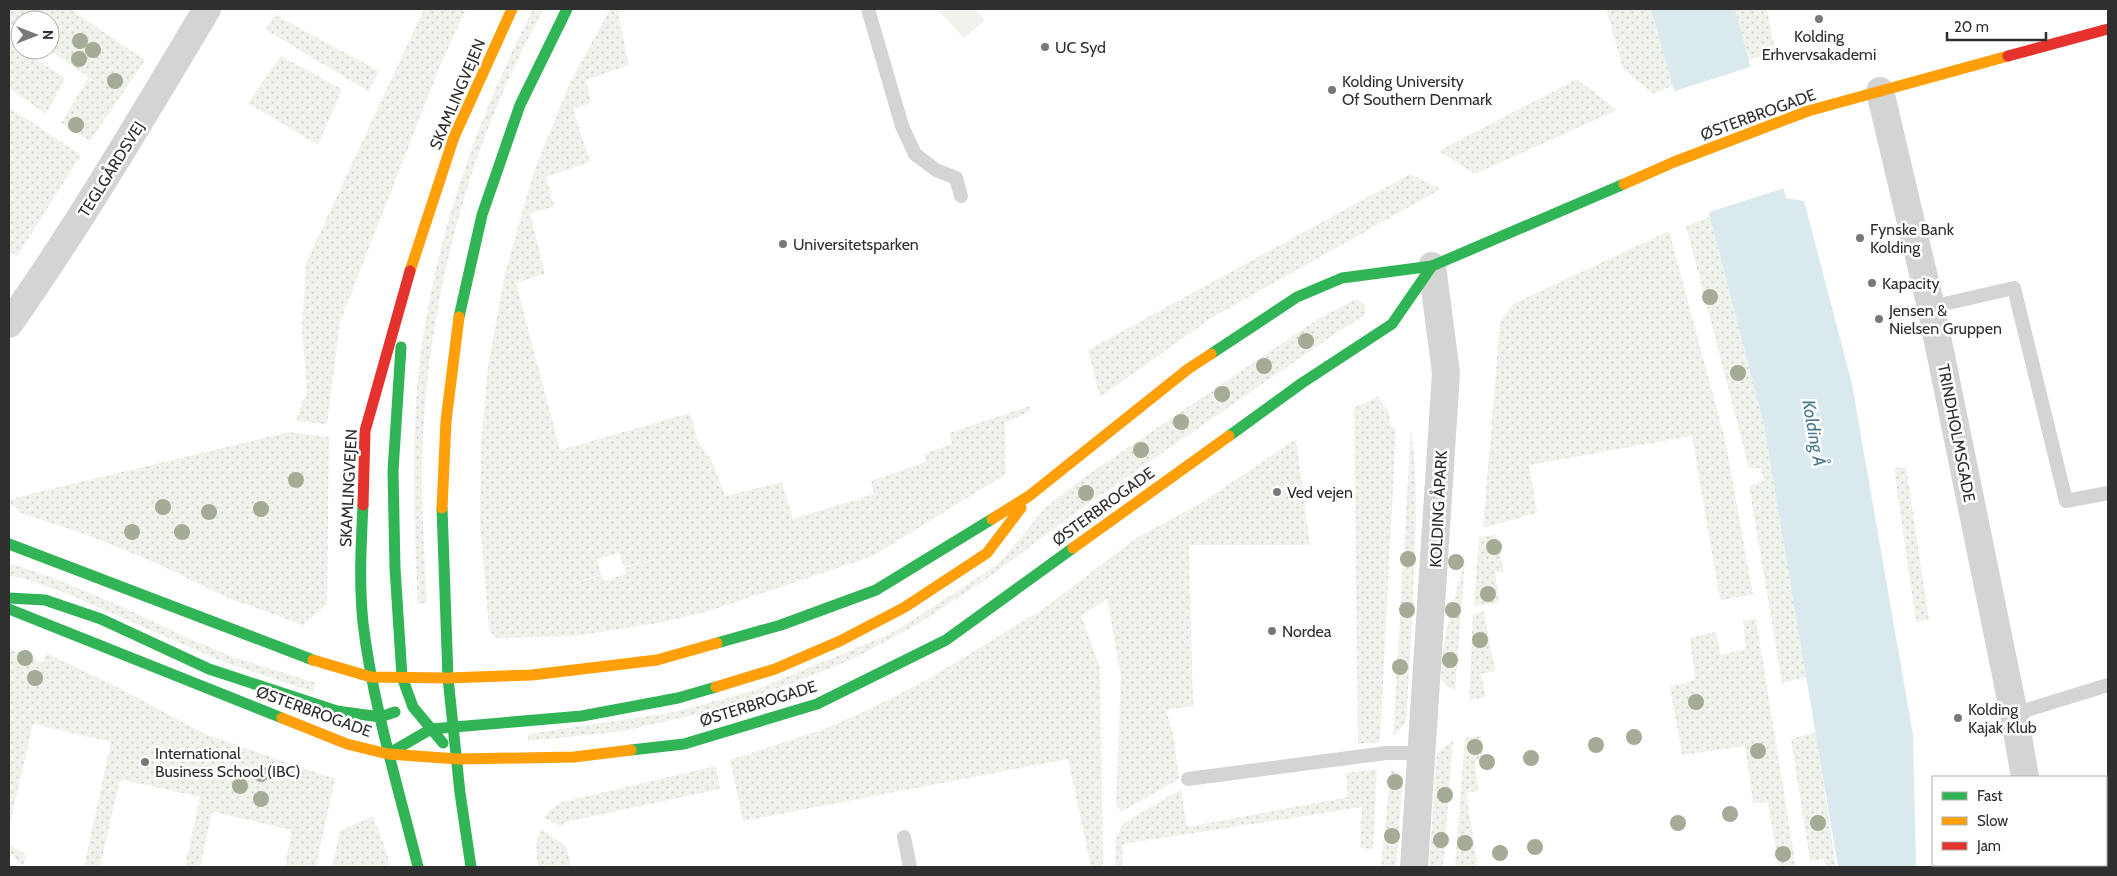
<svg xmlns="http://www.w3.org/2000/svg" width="2117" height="876" font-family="Cabin,sans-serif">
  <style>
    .grass { fill: url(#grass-dots); fill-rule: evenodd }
    .garden { fill: #f0f2ec }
    .water { fill: #dae9ee }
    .pier { fill: #fff }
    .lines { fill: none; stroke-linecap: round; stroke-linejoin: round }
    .lane { stroke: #d4d4d4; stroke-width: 14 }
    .street { stroke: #d4d4d4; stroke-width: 28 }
    .fast { stroke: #30b455; stroke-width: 11 }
    .slow { stroke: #ff9f0a; stroke-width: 11 }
    .jam { stroke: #e5322d; stroke-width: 11 }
    .tree { fill: #a4ab96 }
    .poi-dot { fill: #787878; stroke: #fff; stroke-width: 2 }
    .labels { text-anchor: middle; stroke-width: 5; stroke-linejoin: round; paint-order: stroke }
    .poi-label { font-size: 16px; fill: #2f2f2f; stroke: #fff; text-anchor: start }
    .street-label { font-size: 16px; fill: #2f2f2f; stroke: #fff }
    .water-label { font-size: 18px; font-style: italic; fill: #447a8a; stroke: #fff }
  </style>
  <defs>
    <pattern id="grass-dots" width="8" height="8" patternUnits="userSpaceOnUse" patternTransform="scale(1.25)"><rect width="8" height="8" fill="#f0f2ec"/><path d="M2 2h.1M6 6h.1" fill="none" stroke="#ced0cb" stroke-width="1.8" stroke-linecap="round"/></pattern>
  </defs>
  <rect width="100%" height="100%" fill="#fff"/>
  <!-- grass -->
  <g class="grass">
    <path d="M9,9H70L145,60L90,141L61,123L89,77L49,50L50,20H20V30L9,23Z"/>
    <path d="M424,9H466L440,66L340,322L327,424L296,421L307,390L302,329L306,263Z"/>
    <path d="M533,9H544C474,134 434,276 424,419C419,480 424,542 427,603L418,604C415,542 412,481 415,419C422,275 468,136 533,9Z"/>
    <path d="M610,9H627L618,14L629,65L586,80L591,103L573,109L590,162L546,177L554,207L530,213L545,274L516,283L560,450L690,413L697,439L714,466L725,496L782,482L793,519L874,494L871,481L926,462L924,454L952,444L949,433L1030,406L1031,411L1005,423L1006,474L873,556L706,612L659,623L574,636L495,638L489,629L480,523L481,445L488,366L505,274L533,174L569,85ZM619,553L624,567L655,559L625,568L626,574L604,581L602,575L567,586L601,574L597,559Z"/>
    <path d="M1606,9H1651L1673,85L1654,94L1623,69Z"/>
    <path d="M1735,9H1767L1775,52L1749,60Z"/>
    <path d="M275,15L379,71L368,91L266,30Z"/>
    <path d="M9,41L65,78L46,114L9,88Z"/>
    <path d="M281,56L342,89L318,145L248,103Z"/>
    <path d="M1577,79L1617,110L1475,174L1439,151Z"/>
    <path d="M9,107L81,155L17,256L9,251Z"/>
    <path d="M1410,174L1441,189L1213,317L1100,397L1088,350Z"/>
    <path d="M1710,217L1764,425L1807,677L1782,683L1749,486L1764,481L1761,468H1749L1686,226Z"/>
    <path d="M1669,231L1725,439L1753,595L1720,600L1692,436L1529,465L1537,513L1483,528L1500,322L1513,304Z"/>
    <path d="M1356,299L1365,305V315L1332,336L1078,511L995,573L918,624L853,659L787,685L706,712L624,731L528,741V734L675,712L755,690L890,634L964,587L1001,561L1045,508L1083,478L1318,319Z"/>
    <path d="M1378,397L1389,412L1391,427L1396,428L1380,742L1358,744L1354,407Z"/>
    <path d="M1411,428L1415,468L1416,518L1412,624L1406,723L1393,737Z"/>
    <path d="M289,432L329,437L327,604L303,625L228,598L156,563L82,533L18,512V508L9,505V500L34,493Z"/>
    <path d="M1296,439L1310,545H1189L1193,706L1166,710L1173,733L1179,779L1121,812L1116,804L1121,676L1107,599L1081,616L1100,667L1103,866H1091L1068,759L743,821L730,760L827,728L870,709L930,678L1043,609L1135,539L1203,502Z"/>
    <path d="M1906,467L1929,620L1916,622L1894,468Z"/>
    <path d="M1496,535L1504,572H1495L1499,602L1474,606L1479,537Z"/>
    <path d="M1465,560L1455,690C1450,688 1446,687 1443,681C1435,663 1459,582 1465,560Z"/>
    <path d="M9,563L48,576L116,604L190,639L233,657L316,683L313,692L221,661L68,594L23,578L9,576Z"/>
    <path d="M1484,612L1495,671L1481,674L1486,697L1469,700L1473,614Z"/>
    <path d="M1756,619L1792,843L1796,867H1779L1768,802L1753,803L1745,746L1682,755L1670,687L1695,680L1690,637L1716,632L1720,655L1746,649L1743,620Z"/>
    <path d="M9,648L43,663L46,653L115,686L205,734L335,779L316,867H285L292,830L214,812L212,813L200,867H185L200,797L123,780L119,783L100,867H84L111,742L33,724L9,828Z"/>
    <path d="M1816,732L1836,867H1826L1824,859L1810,861L1791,739Z"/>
    <path d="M1481,736L1483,760L1475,761L1478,791L1466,793L1478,867H1455L1465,738Z"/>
    <path d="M1453,740L1443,867H1429L1437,753Z"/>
    <path d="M716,766L720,789L566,822L561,826L544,818L549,811L562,802Z"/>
    <path d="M1377,769L1373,849L1360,848L1362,807L1123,844L1122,867H1115L1116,840L1122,824L1181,789L1187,827L1348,797L1346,773Z"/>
    <path d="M1391,769L1403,776L1396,867H1381Z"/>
    <path d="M373,816L387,853L390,867H332L340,831Z"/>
    <path d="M541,829L566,846L571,867H538L536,843Z"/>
    <path d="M9,844L25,854L26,859L22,866L9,851Z"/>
  </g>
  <!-- garden -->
  <path class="garden" d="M937,9H974L985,20L964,38Z"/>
  <!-- water -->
  <path class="water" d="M1651,9H1735L1786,198L1804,201L1852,384L1913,735L1916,867H1838L1764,425L1710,217Z"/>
  <!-- pier -->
  <path class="pier" d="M1753,66L1785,188L1706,213L1672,92Z"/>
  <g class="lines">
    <!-- lane -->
    <g class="lane">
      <path d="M868,9L902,126L915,154L936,170L956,178L961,196"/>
      <path d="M1931,307L2014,288L2066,501L2108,493"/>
      <path d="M2014,714L2108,685"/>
      <path d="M1188,779L1386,753H1422"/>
      <path d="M904,837L910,867"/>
    </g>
    <!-- street -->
    <g class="street">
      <path d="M1880,91L1931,307L2014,714L2025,777"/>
      <path d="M9,324C80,223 143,116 207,9"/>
      <path d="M2037,865V867"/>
      <path d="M1414,867L1446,373L1432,266"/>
    </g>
    <!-- fast -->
    <g class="fast">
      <path d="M459,317L482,215L520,105L567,9"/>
      <path d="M401,347L393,471L395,568L402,677L413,707L443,743"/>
      <path d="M1211,354L1297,297L1342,278L1432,266L1624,184"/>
      <path d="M1229,436L1302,383L1392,324L1432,266"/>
      <path d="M363,505C361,545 359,584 363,623C373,706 398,786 418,867"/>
      <path d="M442,508L448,678L460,793L471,867"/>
      <path d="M9,544L313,660"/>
      <path d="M9,598L45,600L101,619L209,669L337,711L380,717L395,712"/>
      <path d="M9,609L282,718"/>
      <path d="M717,643L781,625L876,590L992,519"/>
      <path d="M631,750L684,744L817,704L946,640L1073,548"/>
      <path d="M388,754L431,729L582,716L678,698L716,687"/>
    </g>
    <!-- slow -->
    <g class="slow">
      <path d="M1624,184L1674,162L1808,111L2008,56"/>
      <path d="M410,271L454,137L512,9"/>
      <path d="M442,508L446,421L459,317"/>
      <path d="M992,519L1029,496L1188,369L1211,354"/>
      <path d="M1073,548L1229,436"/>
      <path d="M313,660L371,677L448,678L532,675L657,660L717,643"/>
      <path d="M716,687L775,669L840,641L905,607L987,553L1021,508"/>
      <path d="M282,718L347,744L388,754L458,759L574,757L631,750"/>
    </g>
    <!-- jam -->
    <g class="jam">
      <path d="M2008,56L2108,29"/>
      <path d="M363,505L365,431L410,271"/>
    </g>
  </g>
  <!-- trees -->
  <g class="tree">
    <circle cx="80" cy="41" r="8"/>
    <circle cx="93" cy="50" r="8"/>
    <circle cx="79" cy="59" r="8"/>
    <circle cx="115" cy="81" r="8"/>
    <circle cx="76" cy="125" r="8"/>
    <circle cx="1710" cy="297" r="8"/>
    <circle cx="1306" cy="341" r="8"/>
    <circle cx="1264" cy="366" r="8"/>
    <circle cx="1738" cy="373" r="8"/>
    <circle cx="1222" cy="394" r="8"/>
    <circle cx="1181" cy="422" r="8"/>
    <circle cx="1141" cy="450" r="8"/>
    <circle cx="296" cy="480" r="8"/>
    <circle cx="1086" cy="493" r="8"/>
    <circle cx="163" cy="507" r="8"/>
    <circle cx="261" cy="509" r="8"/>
    <circle cx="209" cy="512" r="8"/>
    <circle cx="132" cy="532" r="8"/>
    <circle cx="182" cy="532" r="8"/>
    <circle cx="1494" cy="547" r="8"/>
    <circle cx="1408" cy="559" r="8"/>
    <circle cx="1456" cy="562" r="8"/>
    <circle cx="1488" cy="594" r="8"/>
    <circle cx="1407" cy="610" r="8"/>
    <circle cx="1453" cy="610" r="8"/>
    <circle cx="1480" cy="640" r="8"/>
    <circle cx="25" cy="658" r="8"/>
    <circle cx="1450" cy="660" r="8"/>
    <circle cx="1400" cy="667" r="8"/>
    <circle cx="35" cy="678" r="8"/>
    <circle cx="1696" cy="702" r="8"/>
    <circle cx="1634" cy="737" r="8"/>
    <circle cx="1596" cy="745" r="8"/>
    <circle cx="1475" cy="747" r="8"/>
    <circle cx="1758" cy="751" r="8"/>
    <circle cx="1531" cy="758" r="8"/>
    <circle cx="1487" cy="762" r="8"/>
    <circle cx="261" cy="774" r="8"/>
    <circle cx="1395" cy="782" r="8"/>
    <circle cx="240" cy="786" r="8"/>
    <circle cx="1445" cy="795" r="8"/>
    <circle cx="261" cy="799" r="8"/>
    <circle cx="1730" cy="814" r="8"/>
    <circle cx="1678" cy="823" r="8"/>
    <circle cx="1818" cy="823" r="8"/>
    <circle cx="1392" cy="836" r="8"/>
    <circle cx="1441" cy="840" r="8"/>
    <circle cx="1465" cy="843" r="8"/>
    <circle cx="1535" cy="847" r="8"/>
    <circle cx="1500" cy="853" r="8"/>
    <circle cx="1783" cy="854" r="8"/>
  </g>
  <!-- markers -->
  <g class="poi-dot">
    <circle cx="1819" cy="19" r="5"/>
    <circle cx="1045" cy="47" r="5"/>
    <circle cx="1332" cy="90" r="5"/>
    <circle cx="1860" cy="238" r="5"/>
    <circle cx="783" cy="244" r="5"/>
    <circle cx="1872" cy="283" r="5"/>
    <circle cx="1879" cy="319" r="5"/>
    <circle cx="1277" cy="492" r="5"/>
    <circle cx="1272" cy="631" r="5"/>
    <circle cx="1958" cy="718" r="5"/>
    <circle cx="145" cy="762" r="5"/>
  </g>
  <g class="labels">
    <!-- poi labels -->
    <g class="poi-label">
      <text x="1819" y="42" text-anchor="middle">Kolding<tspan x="1819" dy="18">Erhvervsakademi</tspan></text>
      <text x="1055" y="53">UC Syd</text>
      <text x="1342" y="87">Kolding University<tspan x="1342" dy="18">Of Southern Denmark</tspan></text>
      <text x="1870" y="235">Fynske Bank<tspan x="1870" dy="18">Kolding</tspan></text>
      <text x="793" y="250">Universitetsparken</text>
      <text x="1882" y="289">Kapacity</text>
      <text x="1889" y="316">Jensen &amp;<tspan x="1889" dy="18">Nielsen Gruppen</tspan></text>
      <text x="1287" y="498">Ved vejen</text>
      <text x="1282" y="637">Nordea</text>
      <text x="1968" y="715">Kolding<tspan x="1968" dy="18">Kajak Klub</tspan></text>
      <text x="155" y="759">International<tspan x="155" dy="18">Business School (IBC)</tspan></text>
    </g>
    <!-- street labels -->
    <g class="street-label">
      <text transform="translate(457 94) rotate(-67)" y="6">SKAMLINGVEJEN</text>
      <text transform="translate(1758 114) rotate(-20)" y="6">ØSTERBROGADE</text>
      <text transform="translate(111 169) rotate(-58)" y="6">TEGLGÅRDSVEJ</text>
      <text transform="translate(1957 433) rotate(79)" y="6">TRINDHOLMSGADE</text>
      <text transform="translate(348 488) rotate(-87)" y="6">SKAMLINGVEJEN</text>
      <text transform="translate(1103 506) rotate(-36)" y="6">ØSTERBROGADE</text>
      <text transform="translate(1438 509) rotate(-87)" y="6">KOLDING ÅPARK</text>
      <text transform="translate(758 703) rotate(-17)" y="6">ØSTERBROGADE</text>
      <text transform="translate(314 711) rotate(20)" y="6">ØSTERBROGADE</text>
    </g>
    <!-- water labels -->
    <g class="water-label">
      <text transform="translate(1814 433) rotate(80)" y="6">Kolding Å</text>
    </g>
  </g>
  <!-- border -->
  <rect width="2117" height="876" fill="none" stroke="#2f2f2f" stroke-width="20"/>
  <!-- legend -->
  <rect x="1932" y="776" width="175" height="90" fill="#ffffff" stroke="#acacac"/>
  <rect x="1942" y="792" width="25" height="8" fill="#30b455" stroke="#acacac"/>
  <text x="1977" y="801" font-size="15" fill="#2f2f2f">Fast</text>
  <rect x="1942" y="817" width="25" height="8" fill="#ff9f0a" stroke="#acacac"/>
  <text x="1977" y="826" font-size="15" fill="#2f2f2f">Slow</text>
  <rect x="1942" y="842" width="25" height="8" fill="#e5322d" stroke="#acacac"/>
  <text x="1977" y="851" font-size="15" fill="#2f2f2f">Jam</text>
  <!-- north arrow -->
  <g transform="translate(35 35) rotate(90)"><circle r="24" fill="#ffffff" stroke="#acacac"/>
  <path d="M0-4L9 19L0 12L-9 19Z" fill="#787878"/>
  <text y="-8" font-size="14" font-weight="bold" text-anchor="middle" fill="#2f2f2f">N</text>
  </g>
  <!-- scale -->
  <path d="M1947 32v8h99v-8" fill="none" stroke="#2f2f2f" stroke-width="2.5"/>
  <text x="1954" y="32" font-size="15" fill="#2f2f2f" stroke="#ffffff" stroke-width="4" paint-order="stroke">20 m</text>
</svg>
